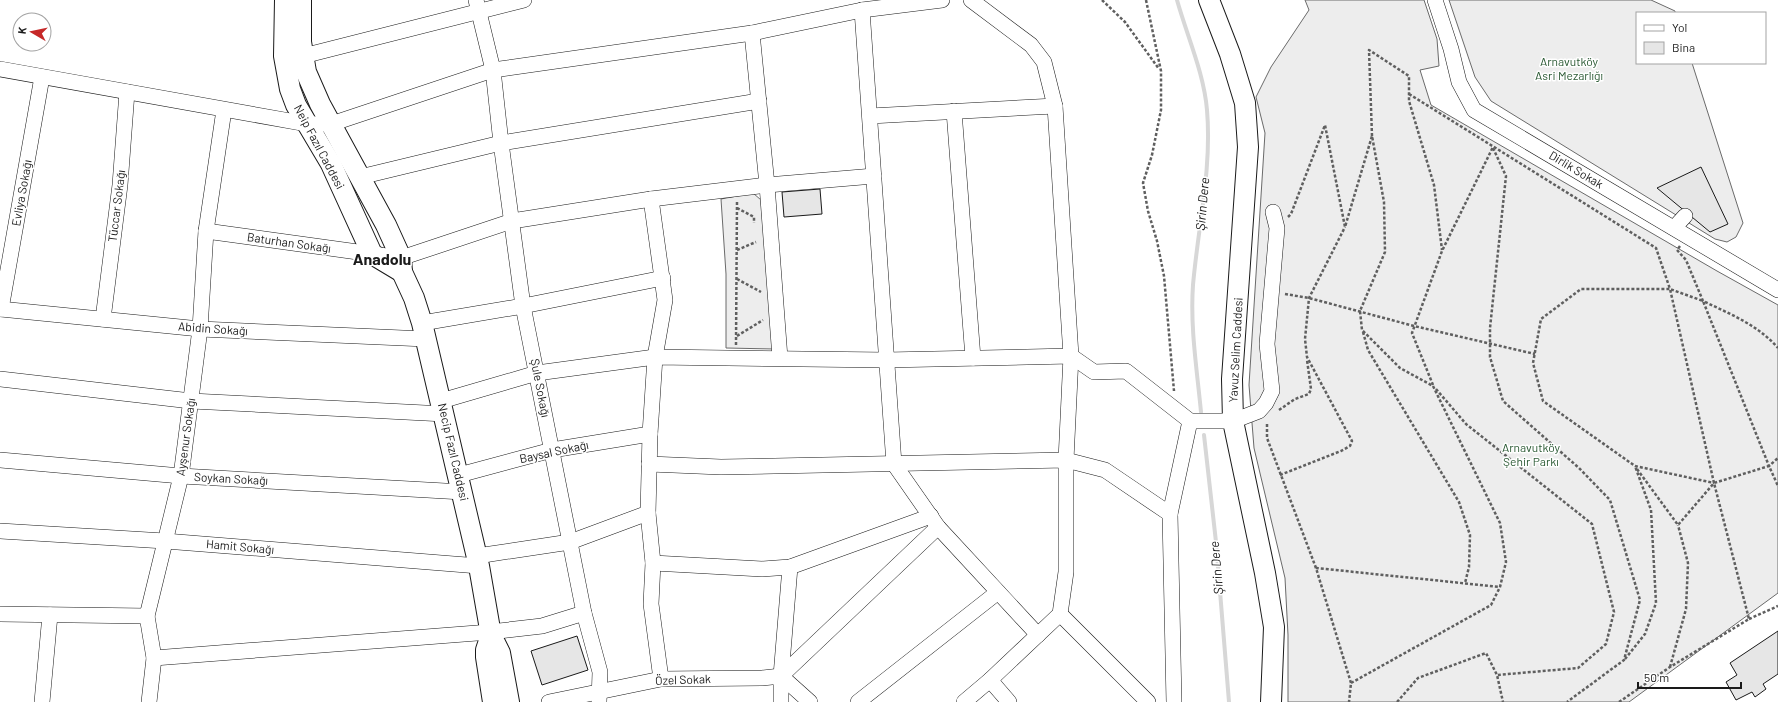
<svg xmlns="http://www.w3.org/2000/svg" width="1778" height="702" font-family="Barlow,sans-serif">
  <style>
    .built { fill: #ededed; stroke: #6a6a6a }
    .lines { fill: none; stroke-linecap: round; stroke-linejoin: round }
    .stream { stroke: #d7d7d7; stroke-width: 4 }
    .building { fill: #e6e6e6; stroke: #1a1a1a }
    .minor-casing { stroke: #1a1a1a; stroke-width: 16 }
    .major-casing { stroke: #1a1a1a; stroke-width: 22 }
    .path { stroke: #5f5f5f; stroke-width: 2.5; stroke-dasharray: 3 2; stroke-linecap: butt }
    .minor { stroke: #fff; stroke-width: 15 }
    .major { stroke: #fff; stroke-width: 20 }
    .labels { text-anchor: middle; stroke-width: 3; stroke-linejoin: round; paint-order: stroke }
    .park-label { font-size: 12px; fill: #2b5a34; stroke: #fff }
    .street-label { font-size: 12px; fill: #1a1a1a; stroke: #fff }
    .water-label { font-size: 13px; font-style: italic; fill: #1a1a1a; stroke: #fff }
    .district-label { font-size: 16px; font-weight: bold; fill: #1a1a1a; stroke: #fff }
  </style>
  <rect width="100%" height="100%" fill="#fff"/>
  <!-- built -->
  <g class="built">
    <path d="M1305,0H1424L1437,39L1439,66L1420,70L1431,105L1717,271L1778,305V593L1629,702H1288V635L1285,578L1254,448L1249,385L1265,133L1256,97L1271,67L1309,10Z"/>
    <path d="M1449,0H1651L1675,11V13H1637V63H1692L1743,223L1736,237L1727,242L1715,239L1491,101L1475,77Z"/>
    <path d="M753,193L761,200L774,349L726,348V274L721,199Z"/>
  </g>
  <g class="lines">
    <!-- stream -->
    <g class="stream">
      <path d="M1177,0C1187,36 1204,73 1207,110C1212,169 1198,227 1193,285C1190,327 1197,370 1201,412"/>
      <path d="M1204,435L1216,542L1229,702"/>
    </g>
  </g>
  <!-- building -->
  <g class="building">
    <path d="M1701,167L1728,224L1710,232L1657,188Z"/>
    <path d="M820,189L822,214L784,217L782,192Z"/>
    <path d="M1778,631V674L1763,684L1766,689L1755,697L1752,692L1736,700L1726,682L1737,675L1730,663Z"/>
    <path d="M577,636L588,670L542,685L531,651Z"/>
  </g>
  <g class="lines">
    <!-- minor casing -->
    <g class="minor-casing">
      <g id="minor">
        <path d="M476,0L493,70L501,143L523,306L584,613L600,672L599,702"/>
        <path d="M1435,0L1451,49L1459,82L1474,110L1778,290"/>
        <path d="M862,10L894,464L938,527L1038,635"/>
        <path d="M752,33L767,185L780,358"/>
        <path d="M303,56L524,0"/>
        <path d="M0,69L307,124H331L493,70L752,33L862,10L942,0"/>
        <path d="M954,111L973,358"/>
        <path d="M870,116L1055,106"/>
        <path d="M360,177L501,143L759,101"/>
        <path d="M651,199L665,300L655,357L650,434L648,513L653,563L651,604L661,679"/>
        <path d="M1674,228L1685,216"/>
        <path d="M206,231L401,258L512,221L651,199L767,185L874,176"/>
        <path d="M0,309L200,329L426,339"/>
        <path d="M1,309L42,77"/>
        <path d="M103,319L120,185L127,92"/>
        <path d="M422,323L523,306L663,278"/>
        <path d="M0,379L191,401L445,414"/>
        <path d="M441,401L537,373L655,357L886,360L1071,356L1094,372L1126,371L1190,421H1233L1259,411L1266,403L1272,391L1267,344L1277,228L1273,212"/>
        <path d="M0,460L181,476L463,492"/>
        <path d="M649,464L721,467L1066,460L1105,470L1170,514"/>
        <path d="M459,475L552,450L650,434"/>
        <path d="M0,531L165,541L479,566"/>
        <path d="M477,556L570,542L648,513"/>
        <path d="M653,563L762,569L790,567L931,516"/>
        <path d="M0,614L147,616L181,476L200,329L206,231L224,110"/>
        <path d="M1060,614L1148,702"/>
        <path d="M147,616L154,658L149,702"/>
        <path d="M154,658L490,632L542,626L584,613"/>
        <path d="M781,676L938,527"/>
        <path d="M990,680L1009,702"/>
        <path d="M42,702L50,615"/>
        <path d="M549,702L661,679L762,678L781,676L810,702"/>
        <path d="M781,702V676L790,567"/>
        <path d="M858,702L998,592"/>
        <path d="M964,702L990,680L1060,614L1066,572V460L1071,356L1055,106L1044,62L1031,45L971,0"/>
        <path d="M1174,702L1170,514L1190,421"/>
      </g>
    </g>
    <!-- major casing -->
    <g class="major-casing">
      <g id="major">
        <path d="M285,0L284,56L290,89L296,105L331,164L372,254L402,272"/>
        <path d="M301,0V42L306,72L320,104L386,225L401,258L402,272L414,298L422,323L479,566L491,635L500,653L509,702"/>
        <path d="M1209,0L1230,54L1245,103L1248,147L1232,379L1233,421L1265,573L1274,627L1271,702"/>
        <path d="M491,635L486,650V657L493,702"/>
      </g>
    </g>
    <!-- path -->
    <g class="path">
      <path d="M1102,0L1125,22L1159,69"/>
      <path d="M1146,0L1161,71V110L1152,155L1143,183L1148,211L1157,241L1164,276L1174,391"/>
      <path d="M1409,94L1656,248L1670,289H1581L1541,319L1533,363L1543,401L1635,466L1714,483"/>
      <path d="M1372,136L1369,50L1409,76V101L1434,185L1442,250"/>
      <path d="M1493,148L1506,176L1490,328V357L1503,401L1579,468L1610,500L1640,600L1624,660L1567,702"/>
      <path d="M737,208L754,217V223"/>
      <path d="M1288,217L1291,214L1325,125L1345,227L1372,136L1384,202L1385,252L1360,311L1362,330L1400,368L1433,386L1500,523L1506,562L1500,587L1491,605L1351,683L1349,702"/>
      <path d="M1680,246L1677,250L1686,260L1703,301C1730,314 1758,325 1778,348"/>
      <path d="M737,250L756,242"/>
      <path d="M737,279L761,292"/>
      <path d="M1285,294L1309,298L1414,326L1535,354"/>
      <path d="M1363,332L1368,350L1459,502L1470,535L1469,567L1465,583"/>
      <path d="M737,336L763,320"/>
      <path d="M736,345L737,202"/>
      <path d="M1433,385L1412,333L1442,251L1493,147"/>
      <path d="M1436,389L1466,424L1592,524L1614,612L1606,644L1578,668L1497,675L1503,702"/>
      <path d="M1279,410L1295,399L1309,394L1311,389L1307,360"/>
      <path d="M1267,424V438L1316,568"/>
      <path d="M1637,469L1678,525L1714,483"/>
      <path d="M1280,475L1341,451L1350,446L1352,441L1307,357L1305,339L1309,298L1345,227"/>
      <path d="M1714,483L1670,289L1703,301L1769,466L1778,458"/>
      <path d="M1749,619L1778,606"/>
      <path d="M1625,659L1645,634L1656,603L1651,510L1635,466"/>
      <path d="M1670,667L1686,609L1688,563L1678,525"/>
      <path d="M1351,683L1316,568L1500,587"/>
      <path d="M1397,702L1418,678L1486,653L1497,675"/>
      <path d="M1619,702L1670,667L1749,619L1714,483L1769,466L1778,486"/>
    </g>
    <!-- minor -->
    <use href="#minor" class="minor"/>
    <!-- major -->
    <use href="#major" class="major"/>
  </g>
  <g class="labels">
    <!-- park labels -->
    <g class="park-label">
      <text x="1569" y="66">Arnavutköy<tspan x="1569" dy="14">Asri Mezarlığı</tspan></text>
      <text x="1531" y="452">Arnavutköy<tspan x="1531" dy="14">Şehir Parkı</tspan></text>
    </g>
    <!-- street labels -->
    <g class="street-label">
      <text transform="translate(319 147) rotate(62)" y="4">Neip Fazıl Caddesi</text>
      <text transform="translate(1576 170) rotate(31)" y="4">Dirlik Sokak</text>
      <text transform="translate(22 193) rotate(-80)" y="4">Evliya Sokağı</text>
      <text transform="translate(117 206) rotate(-83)" y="4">Tüccar Sokağı</text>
      <text transform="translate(289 243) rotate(8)" y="4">Baturhan Sokağı</text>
      <text transform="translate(213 329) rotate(4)" y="4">Abidin Sokağı</text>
      <text transform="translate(1236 350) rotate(-87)" y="4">Yavuz Selim Caddesi</text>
      <text transform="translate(540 388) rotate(79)" y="4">Şule Sokağı</text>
      <text transform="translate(186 437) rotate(-82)" y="4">Ayşenur Sokağı</text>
      <text transform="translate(453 452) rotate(77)" y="4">Necip Fazıl Caddesi</text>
      <text transform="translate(554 452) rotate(-12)" y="4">Baysal Sokağı</text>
      <text transform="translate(231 479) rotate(3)" y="4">Soykan Sokağı</text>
      <text transform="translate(240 547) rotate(5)" y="4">Hamit Sokağı</text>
      <text transform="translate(683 680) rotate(-2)" y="4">Özel Sokak</text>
    </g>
    <!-- water labels -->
    <g class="water-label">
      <text transform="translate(1202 204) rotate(-85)" y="5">Şirin Dere</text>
      <text transform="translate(1216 568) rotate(-95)" y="5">Şirin Dere</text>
    </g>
    <!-- district labels -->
    <g class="district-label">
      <text x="382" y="265">Anadolu</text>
    </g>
  </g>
  <!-- legend -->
  <rect x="1636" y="12" width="130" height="52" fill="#ffffff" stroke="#a3a3a3"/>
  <rect x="1644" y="25" width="20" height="6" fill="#ffffff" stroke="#a3a3a3"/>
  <text x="1672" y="32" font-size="12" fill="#1a1a1a">Yol</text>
  <rect x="1644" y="42" width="20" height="12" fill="#e6e6e6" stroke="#a3a3a3"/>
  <text x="1672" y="52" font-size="12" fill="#1a1a1a">Bina</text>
  <!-- north arrow -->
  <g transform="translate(32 32) rotate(279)"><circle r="19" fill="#ffffff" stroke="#a3a3a3"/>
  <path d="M0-3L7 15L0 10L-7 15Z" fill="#c62828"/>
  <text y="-6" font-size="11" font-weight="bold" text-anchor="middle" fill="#1a1a1a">K</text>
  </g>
  <!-- scale -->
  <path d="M1638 682v6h103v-6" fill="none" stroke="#1a1a1a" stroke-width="2"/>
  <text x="1644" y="682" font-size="12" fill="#1a1a1a" stroke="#ffffff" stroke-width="3" paint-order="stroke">50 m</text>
</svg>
